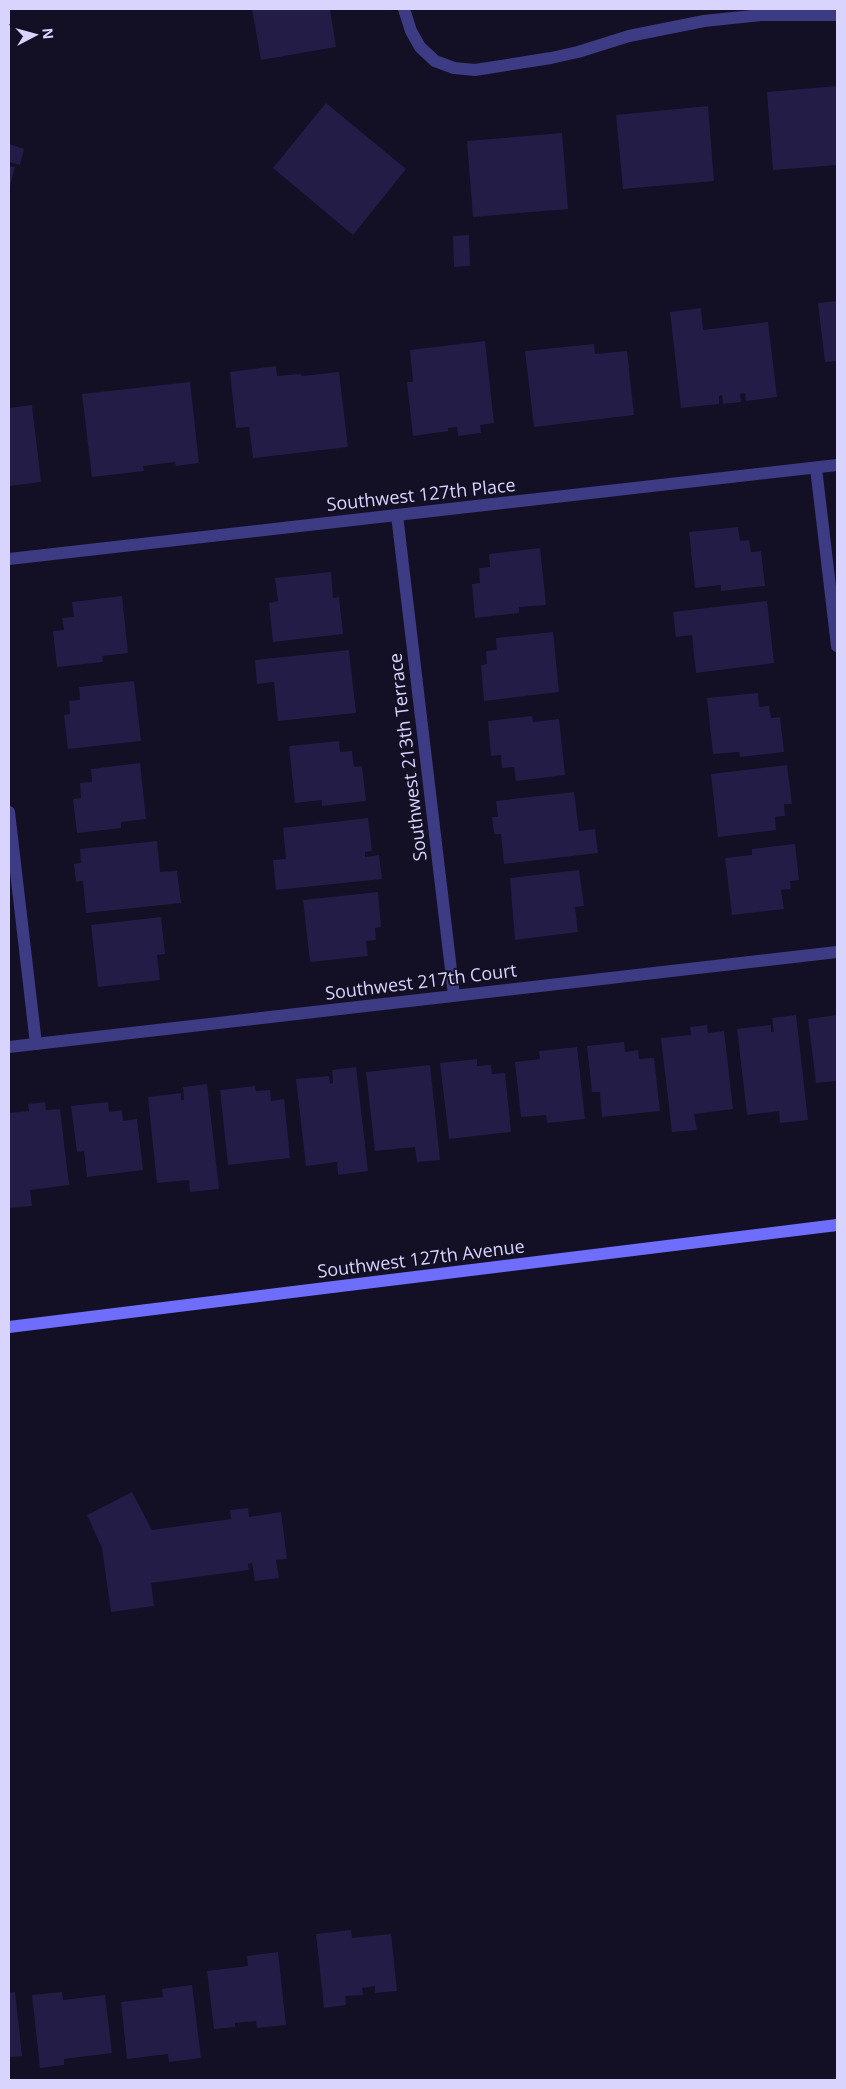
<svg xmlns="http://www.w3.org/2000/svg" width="846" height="2089" font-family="'Open Sans',sans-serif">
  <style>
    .building { fill: #231c46 }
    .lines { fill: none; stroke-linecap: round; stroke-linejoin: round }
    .street { stroke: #3d3b83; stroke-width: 12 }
    .secondary { stroke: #6e6dfc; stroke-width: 12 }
    .labels { text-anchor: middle; stroke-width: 4; stroke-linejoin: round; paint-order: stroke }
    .street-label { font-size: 18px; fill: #d8d4fe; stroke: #130f25 }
  </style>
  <rect width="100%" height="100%" fill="#130f25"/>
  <!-- building -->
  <g class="building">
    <path d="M252,9H330L336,47L261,60Z"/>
    <path d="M837,86V165L773,170L767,92Z"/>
    <path d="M326,103L406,169L353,235L273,168Z"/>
    <path d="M708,106L714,181L623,189L616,115Z"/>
    <path d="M562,133L568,209L473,217L467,141Z"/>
    <path d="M9,144L24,149L20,165L9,162Z"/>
    <path d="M9,166L15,167L9,190Z"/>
    <path d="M469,235L470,266L454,267L453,236Z"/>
    <path d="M837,301V361L825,362L818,303Z"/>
    <path d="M701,308L703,330L768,322L777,397L746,401L745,393L740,394L741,402L723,404L722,395L719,396V404L681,408L670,312Z"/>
    <path d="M485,341L494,423L480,425L481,433L458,436L457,427L448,428V431L413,436L407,382H413L410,350Z"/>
    <path d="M594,344L595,354L627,351L634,415L534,427L525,351Z"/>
    <path d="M276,366L277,376L301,374L302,376L339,372L348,447L253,458L249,427L236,428L230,372Z"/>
    <path d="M190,382L199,463L176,466L175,462L143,466L144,471L92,477L82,394Z"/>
    <path d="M32,405L41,482L9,486V408Z"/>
    <path d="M738,527L740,541L749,540L751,552L761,551L765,586L721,591V585L695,588L689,532Z"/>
    <path d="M540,548L546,605L519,607V613L475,618L472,584L480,583L479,568L490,567L489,554Z"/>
    <path d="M331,572L333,598L339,597L343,634L273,642L269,603L278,601L275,578Z"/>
    <path d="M122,596L128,653L102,656L103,662L57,667L53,631L64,630L62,618L74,617L72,602Z"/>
    <path d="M767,601L774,663L696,673L692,635L676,637L673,612Z"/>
    <path d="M553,632L559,692L484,701L481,665L487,664L486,651L497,650L496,638Z"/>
    <path d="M349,650L356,713L278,721L274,682L257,684L255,660Z"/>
    <path d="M134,681L141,741L68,749L64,715L70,714L69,701L80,700L79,687Z"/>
    <path d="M758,693L759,707L769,706L771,718L780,717L784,752L740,757L739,752L713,754L707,698Z"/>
    <path d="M532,716L533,722L559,719L565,775L516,781L514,767L502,768L501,755L491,756L488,721Z"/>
    <path d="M339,741L340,752L352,751L354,767L362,766L366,801L322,806V800L295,803L289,746Z"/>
    <path d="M140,763L146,819L121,822V828L77,833L73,799L81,798L80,783L92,782L91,769Z"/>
    <path d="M787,765L792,804H784L785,816L775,817L776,830L718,837L711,774Z"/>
    <path d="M574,792L579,831L595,829L598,853L504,864L501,834H494L492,817H498L496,801Z"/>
    <path d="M368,818L372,851L365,852V857L379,855L382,879L276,890L273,860L286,859L283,828Z"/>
    <path d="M157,841L160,872L177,871L181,903L86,913L83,881L76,882L74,864L81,863L80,849Z"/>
    <path d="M795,844L799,880L790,881L791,889L781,890L784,909L732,915L725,858L752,855V849Z"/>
    <path d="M579,870L584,906L575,907L578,932L515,940L510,878Z"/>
    <path d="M378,892L381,927L375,928L376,940L366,941L368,956L310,962L303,900Z"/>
    <path d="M161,917L165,954L157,955L160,980L98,987L91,925Z"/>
    <path d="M796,1015L808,1120L780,1123L779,1111L747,1115L737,1029L771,1025V1032H774L772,1018Z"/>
    <path d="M837,1015V1081L816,1083L808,1019Z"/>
    <path d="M707,1025L708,1033L724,1031L733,1109L694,1114L697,1130L672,1132L661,1038L691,1035L690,1027Z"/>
    <path d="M624,1042L625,1052L638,1050L639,1059L654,1058L660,1111L602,1117L600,1092H592L587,1046Z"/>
    <path d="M577,1047L585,1119L547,1123L546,1115L521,1117L515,1062L540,1059L539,1051Z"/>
    <path d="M477,1059V1066L491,1065L492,1074L505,1073L511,1132L449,1139L440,1063Z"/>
    <path d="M430,1065L440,1160L417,1162L415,1147L375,1151L366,1072Z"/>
    <path d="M356,1067L368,1171L338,1175L337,1162L306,1166L296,1079L329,1076L330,1084L333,1083L332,1070Z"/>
    <path d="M207,1084L219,1189L190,1192L189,1180L157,1183L148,1097L181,1093V1100H184L183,1087Z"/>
    <path d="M255,1086L256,1091L270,1090L271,1101L284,1099L290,1158L228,1165L220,1090Z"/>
    <path d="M45,1102L46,1110L60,1109L69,1185L30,1190L32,1206L9,1208V1113L29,1111L28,1104Z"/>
    <path d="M108,1102L109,1112L122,1110L123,1121L137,1119L143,1170L87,1177L84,1151L77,1152L71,1106Z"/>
    <path d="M132,1492L152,1530L231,1519L230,1510L248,1508L249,1517L281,1512L287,1559L276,1560L279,1578L255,1581L252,1563L248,1564L249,1570L151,1583L154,1606L111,1612L102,1548L87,1515Z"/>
    <path d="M351,1930L352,1938L391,1934L397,1991L375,1993V1986L362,1988L363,1995L345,1996L346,2005L324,2008L316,1934Z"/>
    <path d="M278,1952L286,2025L257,2028L256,2021L235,2023V2027L214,2029L207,1971L248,1966L247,1956Z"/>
    <path d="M192,1985L201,2058L169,2062L168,2054L127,2059L121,2002L163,1997L162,1989Z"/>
    <path d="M15,1992L22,2056L9,2057V1993Z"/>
    <path d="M62,1992L63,2000L105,1995L112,2053L64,2059V2065L40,2068L32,1995Z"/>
  </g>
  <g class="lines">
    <!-- street -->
    <g class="street">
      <path d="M404,9L411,31L420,47L435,61L454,68L475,70L551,58L578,52L629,36L704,21L761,15H837"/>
      <path d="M816,468L837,646"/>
      <path d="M397,515L454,995"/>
      <path d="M9,559L837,465"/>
      <path d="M9,812L36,1044"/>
      <path d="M9,1047L837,952"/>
    </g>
    <!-- secondary -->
    <path class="secondary" d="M9,1327L837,1225"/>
  </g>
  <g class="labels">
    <!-- street labels -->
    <g class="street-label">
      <text transform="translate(421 495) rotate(-6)" y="6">Southwest 127th Place</text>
      <text transform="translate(408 757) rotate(-97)" y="6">Southwest 213th Terrace</text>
      <text transform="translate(421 982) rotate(-7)" y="6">Southwest 217th Court</text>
      <text transform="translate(421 1259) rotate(-7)" y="6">Southwest 127th Avenue</text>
    </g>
  </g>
  <!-- border -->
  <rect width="846" height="2089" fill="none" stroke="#d8d4fe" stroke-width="20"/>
  <!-- north arrow -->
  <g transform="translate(35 35) rotate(84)" stroke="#130f25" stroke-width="4" paint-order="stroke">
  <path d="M0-4L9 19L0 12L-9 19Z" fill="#d8d4fe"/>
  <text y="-8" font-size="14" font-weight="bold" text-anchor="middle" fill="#d8d4fe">N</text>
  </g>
</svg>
